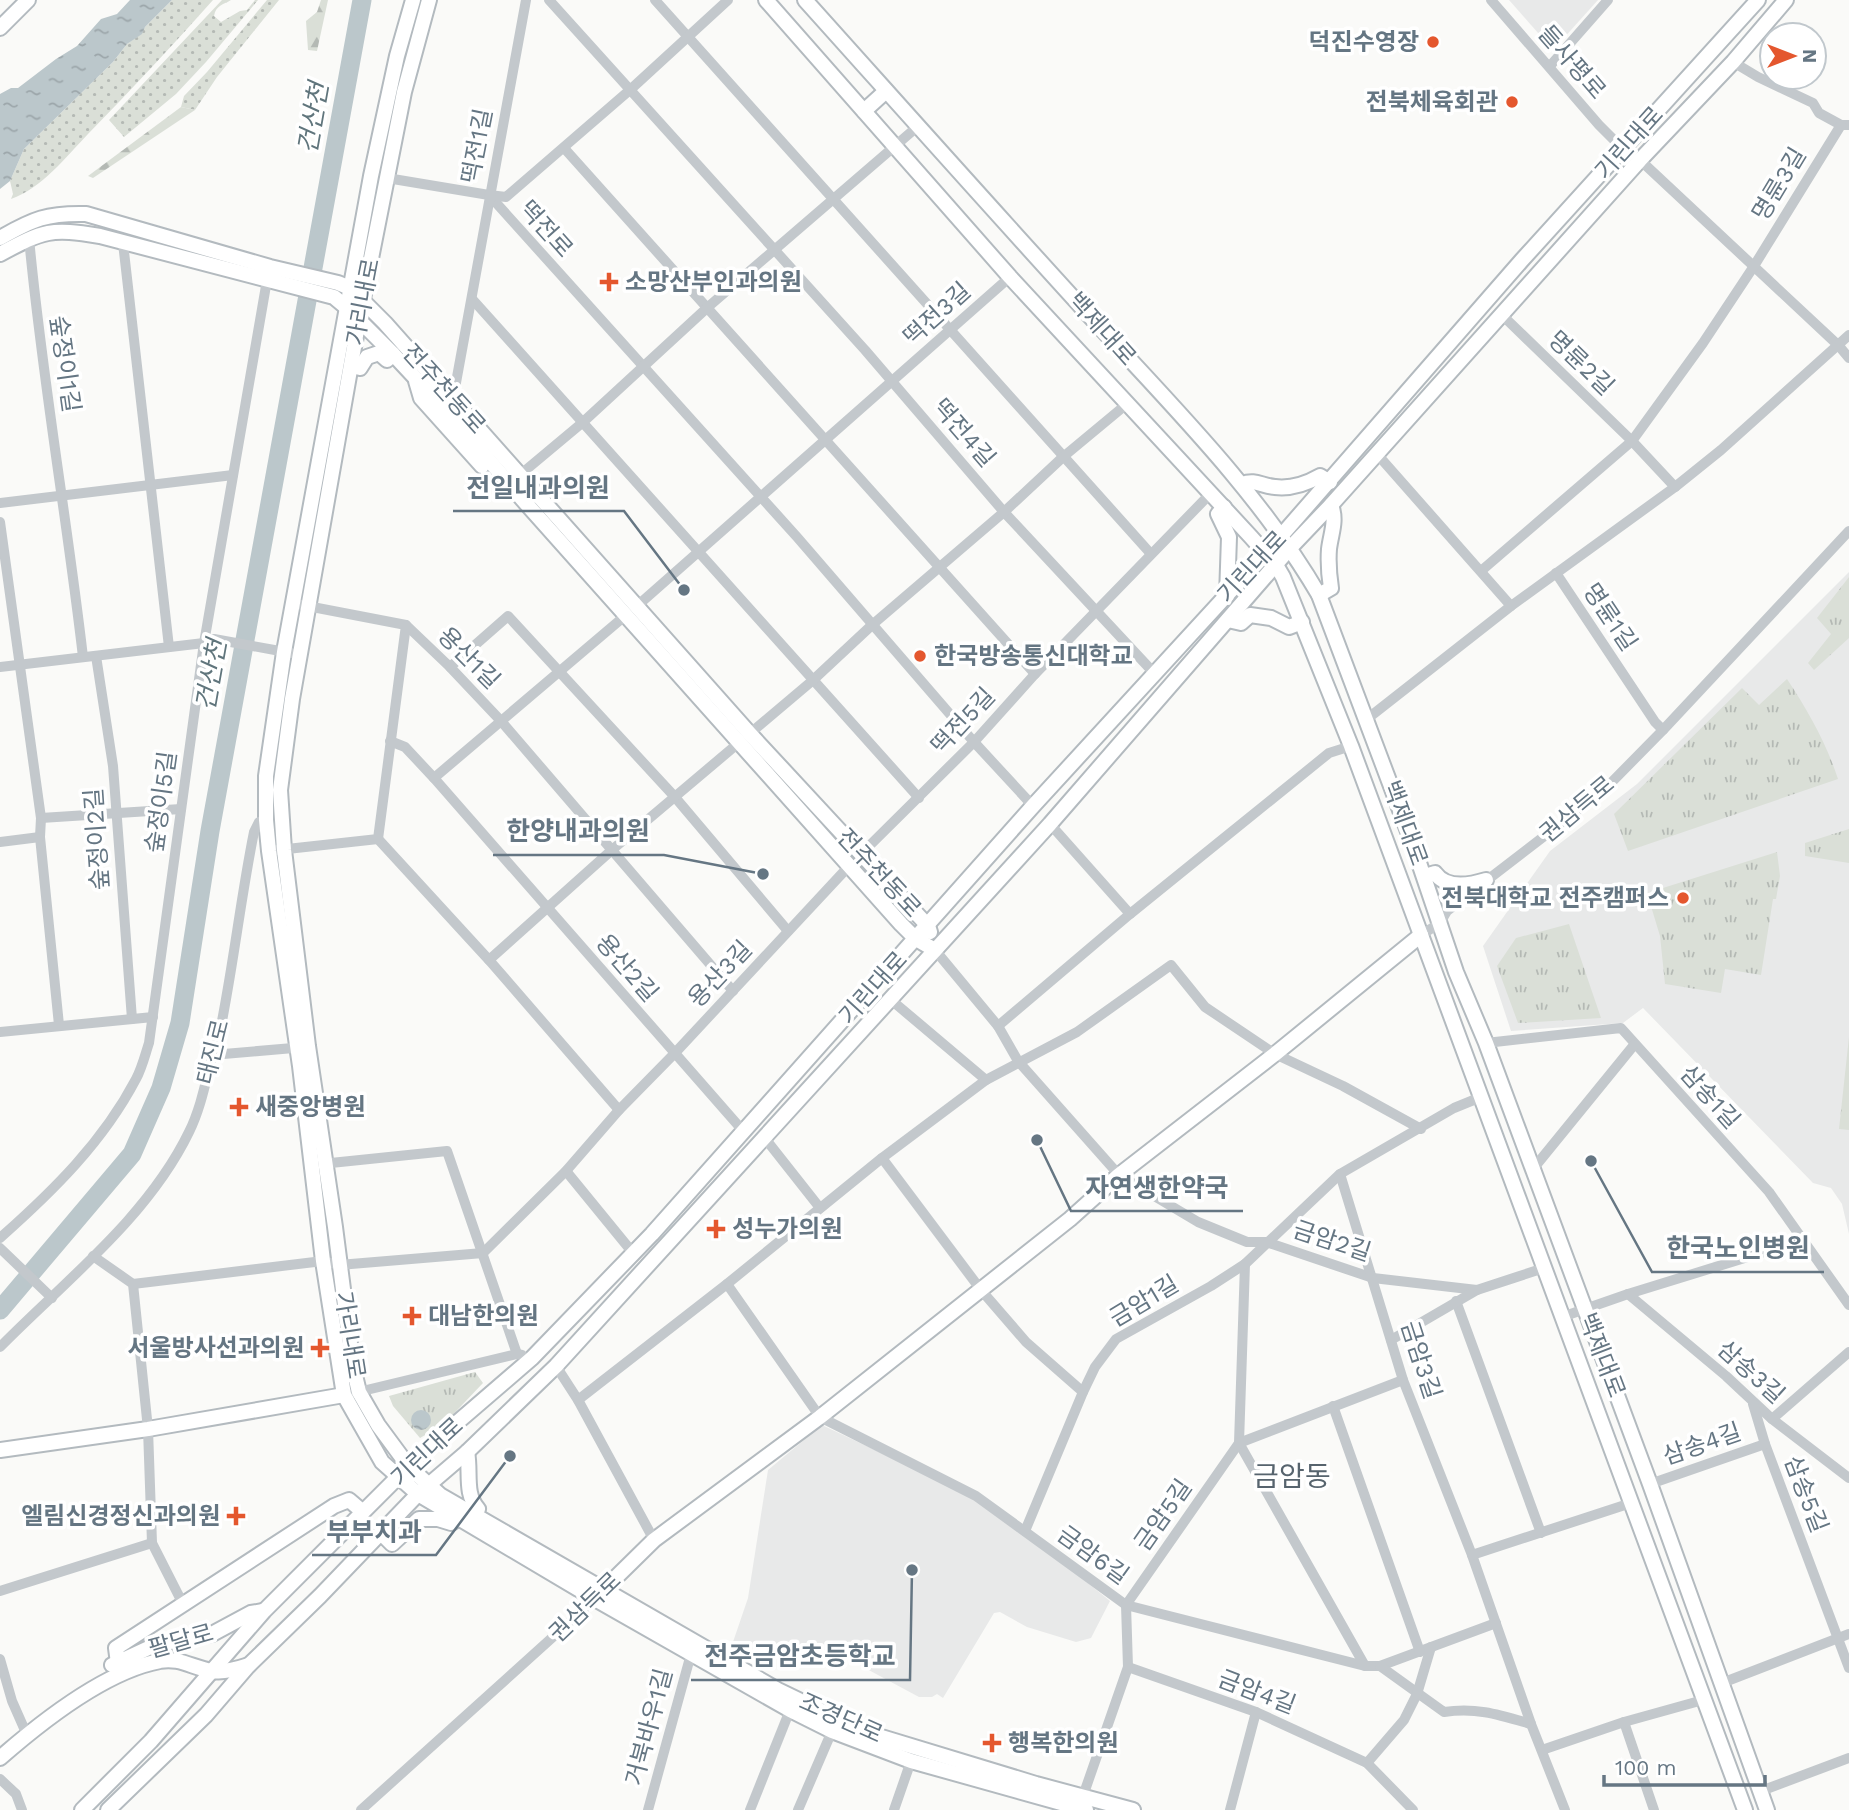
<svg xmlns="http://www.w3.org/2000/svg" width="1849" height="1810" font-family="'Work Sans','Noto Sans KR',sans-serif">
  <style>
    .built { fill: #e8e9e9 }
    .grass { fill: url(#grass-dots) }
    .forest { fill: url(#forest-firs) }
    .park { fill: url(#park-tufts) }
    .water { fill: url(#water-ripples) }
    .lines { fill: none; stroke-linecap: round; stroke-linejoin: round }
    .river { stroke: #bbc7cb; stroke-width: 19 }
    .secondary-casing { stroke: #b3babf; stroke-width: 18 }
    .street { stroke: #c3c8cc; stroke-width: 10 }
    .secondary { stroke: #fff; stroke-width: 14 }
    .poi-dot { fill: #e4572e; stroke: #fff; stroke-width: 2.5 }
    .labels { text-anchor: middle; stroke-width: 7; stroke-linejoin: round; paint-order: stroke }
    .poi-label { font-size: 24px; font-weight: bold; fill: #657683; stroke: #fff; text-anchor: start }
    .street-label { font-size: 24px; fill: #657683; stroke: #fff }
    .water-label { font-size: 26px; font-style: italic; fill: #60757c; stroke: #fff }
    .quarter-label { font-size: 28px; fill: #57646e; stroke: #fff }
    .leader { fill: none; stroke: #657683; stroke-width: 2.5 }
    .callout-dot { fill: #657683; stroke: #fff; stroke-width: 2.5 }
    .callout-label { font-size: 26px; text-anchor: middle; font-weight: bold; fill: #657683; stroke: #fff; stroke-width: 7; stroke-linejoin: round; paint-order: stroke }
  </style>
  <defs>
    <pattern id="grass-dots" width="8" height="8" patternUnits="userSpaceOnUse" patternTransform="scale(1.75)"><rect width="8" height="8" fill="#dadfd7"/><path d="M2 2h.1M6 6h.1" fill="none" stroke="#b4b9b4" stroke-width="1.8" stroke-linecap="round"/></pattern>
    <pattern id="forest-firs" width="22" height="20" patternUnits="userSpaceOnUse" patternTransform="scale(1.75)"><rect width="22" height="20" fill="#dadfd7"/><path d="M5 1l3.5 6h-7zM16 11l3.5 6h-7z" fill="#b4b9b4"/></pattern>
    <pattern id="park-tufts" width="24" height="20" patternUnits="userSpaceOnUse" patternTransform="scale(1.75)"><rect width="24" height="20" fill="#dadfd7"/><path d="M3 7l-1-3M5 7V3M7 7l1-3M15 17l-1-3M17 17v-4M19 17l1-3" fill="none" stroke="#b4b9b4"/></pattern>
    <pattern id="water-ripples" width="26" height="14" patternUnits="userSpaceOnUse" patternTransform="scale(1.75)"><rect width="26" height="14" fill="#bbc7cb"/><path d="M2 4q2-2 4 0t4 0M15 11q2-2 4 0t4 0" fill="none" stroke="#9ca6aa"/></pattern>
  </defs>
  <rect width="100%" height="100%" fill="#fafaf8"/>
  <!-- built -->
  <g class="built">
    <path d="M1509,0H1598L1553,50Z"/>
    <path d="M1849,572V1234L1842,1204L1831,1188L1813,1183L1643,1008L1623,1023L1511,1031L1483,946L1550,851L1637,784Z"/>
    <path d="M822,1425L970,1495L1037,1542L1110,1601L1091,1638L1076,1642L1027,1627L1000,1612L994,1613L943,1698L937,1694L932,1697H919L850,1660V1656L830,1647L800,1664L733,1642L748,1598L768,1470Z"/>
  </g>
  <!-- grass -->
  <g class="grass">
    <path d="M172,0H213C172,46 131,90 88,134C66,157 42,188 11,199L13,194L10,181L24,149L113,62L127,44L141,34L145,27Z"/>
    <path d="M222,0H231C223,5 216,5 214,16L221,22L240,11L247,10L255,0H258L206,62L176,94L124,137L109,120Z"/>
    <path d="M267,0H279L217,77L195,110L181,107L184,96L207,72Z"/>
  </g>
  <!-- forest -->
  <g class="forest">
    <path d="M321,0H328L317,51L308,50L306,21L317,12Z"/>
    <path d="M181,107L195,110L93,178L88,176Z"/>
  </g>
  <!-- park -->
  <g class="park">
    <path d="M1849,577V638L1814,670L1808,663L1831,634L1817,618Z"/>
    <path d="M1787,679C1808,711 1826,742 1838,779L1628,851L1614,814L1742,688L1759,705Z"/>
    <path d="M1849,829V863L1805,856V843Z"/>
    <path d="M1777,852L1780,876L1776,899H1773L1761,975L1725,969L1721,993L1665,984L1660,936L1647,893Z"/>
    <path d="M1569,924L1601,1018L1518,1023L1497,966L1516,938Z"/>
    <path d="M1849,1037V1130L1839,1129Z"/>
    <path d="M475,1372L483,1383L444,1424L420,1438L393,1406L389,1396Z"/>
  </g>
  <!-- water -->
  <g class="water">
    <path d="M130,0H172L145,27L142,34L127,44L113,62L24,149L10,181L0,189V94L11,88H18L56,59L77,46L101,19L117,14Z"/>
    <circle cx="421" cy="1420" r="10"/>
  </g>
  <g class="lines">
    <!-- river -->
    <path class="river" d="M0,1310L132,1154L161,1088L180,1023L210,831L362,0"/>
    <!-- secondary casing -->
    <g class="secondary-casing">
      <g id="secondary">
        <path d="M413,0L397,56L371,176L284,652L266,776V820L269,851L300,1066L323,1261L344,1395L382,1462L418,1494L595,1599L790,1710L832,1731L911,1761L1086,1810"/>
        <path d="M429,0L404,92L359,319L292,699L280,790L284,850L308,1046L335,1227L353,1367L359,1392L378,1425L409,1467L440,1495L778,1690L865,1732L1036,1784L1133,1810"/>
        <path d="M766,0L1010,277L1251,537L1276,565L1283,577L1351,746L1745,1810"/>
        <path d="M805,0C902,108 999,217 1097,324C1176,410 1260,494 1319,595L1412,842L1456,972L1486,1043L1650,1484L1767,1810"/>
        <path d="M0,28L28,0"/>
        <path d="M864,111L886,91"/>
        <path d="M0,238C33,219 47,213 86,214L270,267L338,283L350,288L385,323L750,734L928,926L930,932"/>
        <path d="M0,254C45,230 50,228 100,236L334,297L346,307L393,354L450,415L523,500L901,924L916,939L935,950"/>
        <path d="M351,366L360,368L367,357L379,353L387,360L393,354"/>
        <path d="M416,381L421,398L482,466"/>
        <path d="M1242,484C1256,479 1261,486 1275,487C1292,489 1306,484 1320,476L1330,482"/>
        <path d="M1224,507L1218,514L1229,537L1227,596"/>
        <path d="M1319,595L1331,588C1329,575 1328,562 1329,549C1331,533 1337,521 1331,505"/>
        <path d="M1228,620L1241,623L1250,615L1271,618L1289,627L1302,622"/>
        <path d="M1425,876L1435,873C1446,889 1470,885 1486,880"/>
        <path d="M0,1450L148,1429L344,1395"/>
        <path d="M467,1452C471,1471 464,1494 478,1509L475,1516"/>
        <path d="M381,1533L392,1544L419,1519H438L451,1523L459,1518"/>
        <path d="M598,1595L654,1540L820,1417L1070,1219L1119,1175L1275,1054L1421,935"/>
        <path d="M118,1663L116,1648L334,1506L349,1500L363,1512"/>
        <path d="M112,1665L155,1645L212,1634L251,1613L263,1611"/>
        <path d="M0,1758C40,1723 106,1671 160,1661C179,1657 193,1668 212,1671C224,1673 237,1669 249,1665"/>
        <path d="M82,1810L151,1741L264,1611L424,1451L532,1358L652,1234L1033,806L1281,536L1522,260L1758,0"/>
        <path d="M108,1810L206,1715L249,1665L320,1596L418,1494L467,1452L556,1366L1050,824L1290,548L1331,505L1640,160L1733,62L1786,0"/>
      </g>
    </g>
    <!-- street -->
    <g class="street">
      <path d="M549,0L865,350L1004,512L1154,673"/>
      <path d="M655,0L1151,554"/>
      <path d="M1491,0L1599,125L1623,149"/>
      <path d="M1733,62L1758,77L1813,103L1819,113L1841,125H1849"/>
      <path d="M1550,66L1608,0"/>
      <path d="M564,148L1035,674"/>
      <path d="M1640,160L1839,346L1849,358"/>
      <path d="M387,178L489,195L797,537L974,742L1033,806"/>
      <path d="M489,195L506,197L631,89L728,0"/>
      <path d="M29,238C42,379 67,518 83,657"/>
      <path d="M123,243L169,647"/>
      <path d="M473,300L919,798"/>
      <path d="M1502,315L1632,441L1675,487"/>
      <path d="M453,399L526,0"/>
      <path d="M1377,454L1511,606"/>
      <path d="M515,479L582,423L708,307L917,127"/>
      <path d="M0,503L233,475"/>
      <path d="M0,522L41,818L40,837L59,1025"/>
      <path d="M1481,571L1632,441L1703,343L1754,266L1841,125"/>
      <path d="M1556,573L1655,722L1663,730"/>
      <path d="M637,606L1010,277"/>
      <path d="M406,625L450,667L501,721L733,991"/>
      <path d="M96,656L113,766L132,1019"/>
      <path d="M0,667L204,643L214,639L291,653"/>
      <path d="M450,667L508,616L674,796L788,931"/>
      <path d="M1367,719L1511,606L1675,487L1721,450L1849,335"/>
      <path d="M390,741L405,747L434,778L744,1132"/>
      <path d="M434,778L626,615"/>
      <path d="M41,818L181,809"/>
      <path d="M1050,824L1130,914"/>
      <path d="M378,839L489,960L619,1110"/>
      <path d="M0,842L40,837"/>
      <path d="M269,851L378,839L406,625L302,605"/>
      <path d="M861,854L974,742L1035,674L1211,493"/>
      <path d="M1421,935L1440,923L1447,911L1603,791L1663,730L1849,531"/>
      <path d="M935,950L998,1026L1018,1061L1119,1175L1198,1222L1247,1242H1266L1373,1278L1477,1290L1544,1268"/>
      <path d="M489,960L613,849L812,681L872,625L1004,512L1063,457L1128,403"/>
      <path d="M890,999L986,1080"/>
      <path d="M998,1026L1130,914L1329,753L1351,746"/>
      <path d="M0,1032L153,1017"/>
      <path d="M1486,1043L1621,1028L1769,1192L1849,1305"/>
      <path d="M212,1055L305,1047"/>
      <path d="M764,1137L820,1208"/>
      <path d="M882,1158L981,1290L1026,1342L1083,1392"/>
      <path d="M321,1164L447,1151L517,1354"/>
      <path d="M1533,1169L1634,1045"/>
      <path d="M566,1171L633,1253"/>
      <path d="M1340,1174L1403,1380L1472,1555L1531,1724L1565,1810"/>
      <path d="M0,1238C53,1191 103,1142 136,1079C142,1068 145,1055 149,1043L204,643L267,280"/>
      <path d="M0,1248L52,1298"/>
      <path d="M93,1256L133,1284L148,1429L152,1543L183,1604"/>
      <path d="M1245,1264L1239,1443L1365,1666"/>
      <path d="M133,1284L323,1261L339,1265L483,1253L566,1171L619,1110L674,1054L850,865"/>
      <path d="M727,1284L820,1417L976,1496L1126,1605L1365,1666H1380L1496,1623"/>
      <path d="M1628,1294L1726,1376L1772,1419L1849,1478"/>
      <path d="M1456,1301L1541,1533"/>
      <path d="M1562,1317L1628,1294L1803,1240"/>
      <path d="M1391,1340L1477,1290"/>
      <path d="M0,1347C65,1281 148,1217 189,1132C200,1110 205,1085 211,1061C214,1049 219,1038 221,1026C234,961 241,896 254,832L259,822L266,820"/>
      <path d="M556,1366L578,1400L654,1540"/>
      <path d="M354,1393L517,1354L522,1355"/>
      <path d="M578,1400L727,1284L882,1158L986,1080L1077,1032L1171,965L1205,1007L1275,1054L1343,1086L1421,1129"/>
      <path d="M1753,1404L1765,1444L1849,1668"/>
      <path d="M1333,1406L1420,1652"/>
      <path d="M1772,1419L1849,1352"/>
      <path d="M1650,1484L1765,1444"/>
      <path d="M1025,1531L1083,1392L1095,1367L1116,1339L1211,1286L1245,1264L1340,1174L1454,1108L1481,1097"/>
      <path d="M1472,1555L1631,1503"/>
      <path d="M0,1591L152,1543"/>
      <path d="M0,1659L12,1701L27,1735"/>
      <path d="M1380,1666L1444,1712C1477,1707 1500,1715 1531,1724"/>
      <path d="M1128,1667L1256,1712L1367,1763L1413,1810"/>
      <path d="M1722,1683L1849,1634"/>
      <path d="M1624,1722L1654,1810"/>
      <path d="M1542,1750L1624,1722L1703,1700"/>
      <path d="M1367,1763L1404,1720L1417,1694L1431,1647"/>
      <path d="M0,1779L16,1794L22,1810"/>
      <path d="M1761,1791L1849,1758"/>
      <path d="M1076,1800L1083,1796L1128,1667L1126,1605L1239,1443L1403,1380"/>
      <path d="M361,1810L595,1599"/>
      <path d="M648,1810L691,1654"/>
      <path d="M750,1810L790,1710"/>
      <path d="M798,1810L832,1731"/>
      <path d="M894,1810L911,1761"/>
      <path d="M1230,1810L1256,1712"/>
    </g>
    <!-- secondary -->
    <use href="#secondary" class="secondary"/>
  </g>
  <!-- markers -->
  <g class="poi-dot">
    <circle cx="1433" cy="42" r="7"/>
    <circle cx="1512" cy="102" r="7"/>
    <path d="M605.5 271.5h7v7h7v7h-7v7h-7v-7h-7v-7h7z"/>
    <circle cx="920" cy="656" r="7"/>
    <circle cx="1683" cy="898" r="7"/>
    <path d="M235.5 1096.5h7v7h7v7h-7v7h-7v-7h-7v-7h7z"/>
    <path d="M712.5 1218.5h7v7h7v7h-7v7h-7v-7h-7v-7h7z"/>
    <path d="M408.5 1305.5h7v7h7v7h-7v7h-7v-7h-7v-7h7z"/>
    <path d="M316.5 1337.5h7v7h7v7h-7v7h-7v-7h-7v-7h7z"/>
    <path d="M232.5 1505.5h7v7h7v7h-7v7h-7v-7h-7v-7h7z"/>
    <path d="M988.5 1732.5h7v7h7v7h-7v7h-7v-7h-7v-7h7z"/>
  </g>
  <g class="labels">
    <!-- poi labels -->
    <g class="poi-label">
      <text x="1419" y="50" text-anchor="end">덕진수영장</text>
      <text x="1498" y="110" text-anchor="end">전북체육회관</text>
      <text x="625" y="290">소망산부인과의원</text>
      <text x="934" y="664">한국방송통신대학교</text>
      <text x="1669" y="906" text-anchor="end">전북대학교 전주캠퍼스</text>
      <text x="255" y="1115">새중앙병원</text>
      <text x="732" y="1237">성누가의원</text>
      <text x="428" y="1324">대남한의원</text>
      <text x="304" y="1356" text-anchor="end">서울방사선과의원</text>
      <text x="220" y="1524" text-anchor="end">엘림신경정신과의원</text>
      <text x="1008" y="1751">행복한의원</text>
    </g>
    <!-- street labels -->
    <g class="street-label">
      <text transform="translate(1572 62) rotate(49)" y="8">들사평로</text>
      <text transform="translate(1629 143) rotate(-48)" y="8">기린대로</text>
      <text transform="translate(477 146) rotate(-79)" y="8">떡전1길</text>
      <text transform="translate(1779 184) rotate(-59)" y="8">명륜3길</text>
      <text transform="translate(546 229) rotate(48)" y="8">떡전로</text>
      <text transform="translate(363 302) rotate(-79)" y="8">가리내로</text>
      <text transform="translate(937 314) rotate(-42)" y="8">떡전3길</text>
      <text transform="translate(1102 329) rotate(48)" y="8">백제대로</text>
      <text transform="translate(1581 363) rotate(44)" y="8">명륜2길</text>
      <text transform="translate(65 364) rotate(82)" y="8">숲정이1길</text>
      <text transform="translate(444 389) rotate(48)" y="8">전주천동로</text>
      <text transform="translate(964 433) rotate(49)" y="8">떡전4길</text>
      <text transform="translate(1252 567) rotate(-47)" y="8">기린대로</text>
      <text transform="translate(1610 617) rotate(56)" y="8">명륜1길</text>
      <text transform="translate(469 658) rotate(45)" y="8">용산1길</text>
      <text transform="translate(963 721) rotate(-47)" y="8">떡전5길</text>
      <text transform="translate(161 802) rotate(-82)" y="8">숲정이5길</text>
      <text transform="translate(1577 809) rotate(-40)" y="8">권삼득로</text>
      <text transform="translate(1405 823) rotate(70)" y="8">백제대로</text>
      <text transform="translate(97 839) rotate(-94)" y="8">숲정이2길</text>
      <text transform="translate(879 873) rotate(47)" y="8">전주천동로</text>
      <text transform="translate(627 968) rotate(49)" y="8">용산2길</text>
      <text transform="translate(720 974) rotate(-47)" y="8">용산3길</text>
      <text transform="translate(873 988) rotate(-48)" y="8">기린대로</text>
      <text transform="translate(213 1052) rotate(-76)" y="8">태진로</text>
      <text transform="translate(1710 1097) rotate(48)" y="8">삼송1길</text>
      <text transform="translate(1332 1241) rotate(18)" y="8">금암2길</text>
      <text transform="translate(1144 1301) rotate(-31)" y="8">금암1길</text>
      <text transform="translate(350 1335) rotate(81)" y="8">가리내로</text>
      <text transform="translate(1602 1355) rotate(69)" y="8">백제대로</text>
      <text transform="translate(1421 1360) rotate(72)" y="8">금암3길</text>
      <text transform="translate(1751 1372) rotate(42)" y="8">삼송3길</text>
      <text transform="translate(1702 1444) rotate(-19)" y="8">삼송4길</text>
      <text transform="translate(427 1452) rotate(-43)" y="8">기린대로</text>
      <text transform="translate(1806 1494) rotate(69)" y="8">삼송5길</text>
      <text transform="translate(1163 1515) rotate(-55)" y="8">금암5길</text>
      <text transform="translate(1093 1555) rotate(36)" y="8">금암6길</text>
      <text transform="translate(585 1607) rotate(-44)" y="8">권삼득로</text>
      <text transform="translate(181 1641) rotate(-16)" y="8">팔달로</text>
      <text transform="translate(1257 1692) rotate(21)" y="8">금암4길</text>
      <text transform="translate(841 1718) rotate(24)" y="8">조경단로</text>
      <text transform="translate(649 1727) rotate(-75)" y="8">거북바우1길</text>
    </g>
    <!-- water labels -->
    <g class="water-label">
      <text transform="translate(313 118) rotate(-80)" y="9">건산천</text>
      <text transform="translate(211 675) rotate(-80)" y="9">건산천</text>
    </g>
    <!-- quarter labels -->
    <g class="quarter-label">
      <text x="1292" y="1486">금암동</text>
    </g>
  </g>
  <!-- callouts -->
  <path class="leader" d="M684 590L624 511H453M763 874L664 855H493M1037 1140L1071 1211H1243M1591 1161L1652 1272H1824M510 1456L436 1555H312M912 1570L910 1680H691"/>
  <g class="callout-dot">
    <circle cx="684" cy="590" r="7"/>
    <circle cx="763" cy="874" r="7"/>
    <circle cx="1037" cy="1140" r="7"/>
    <circle cx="1591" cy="1161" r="7"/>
    <circle cx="510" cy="1456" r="7"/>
    <circle cx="912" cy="1570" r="7"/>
  </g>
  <g class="callout-label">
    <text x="538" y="497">전일내과의원</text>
    <text x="578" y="840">한양내과의원</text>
    <text x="1157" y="1197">자연생한약국</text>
    <text x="1738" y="1257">한국노인병원</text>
    <text x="374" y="1541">부부치과</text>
    <text x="800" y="1665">전주금암초등학교</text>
  </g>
  <!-- north arrow -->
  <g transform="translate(1793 56) rotate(90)"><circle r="33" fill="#ffffff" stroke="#c1c8cd" stroke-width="2"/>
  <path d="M0-5L12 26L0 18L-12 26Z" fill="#e4572e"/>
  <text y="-10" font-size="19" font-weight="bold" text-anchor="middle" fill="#657683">N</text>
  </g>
  <!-- scale -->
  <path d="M1604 1775v10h161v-10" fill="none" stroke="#657683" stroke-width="3.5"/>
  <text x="1615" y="1775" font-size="21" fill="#657683" stroke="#ffffff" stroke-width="5" paint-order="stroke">100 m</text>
</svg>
